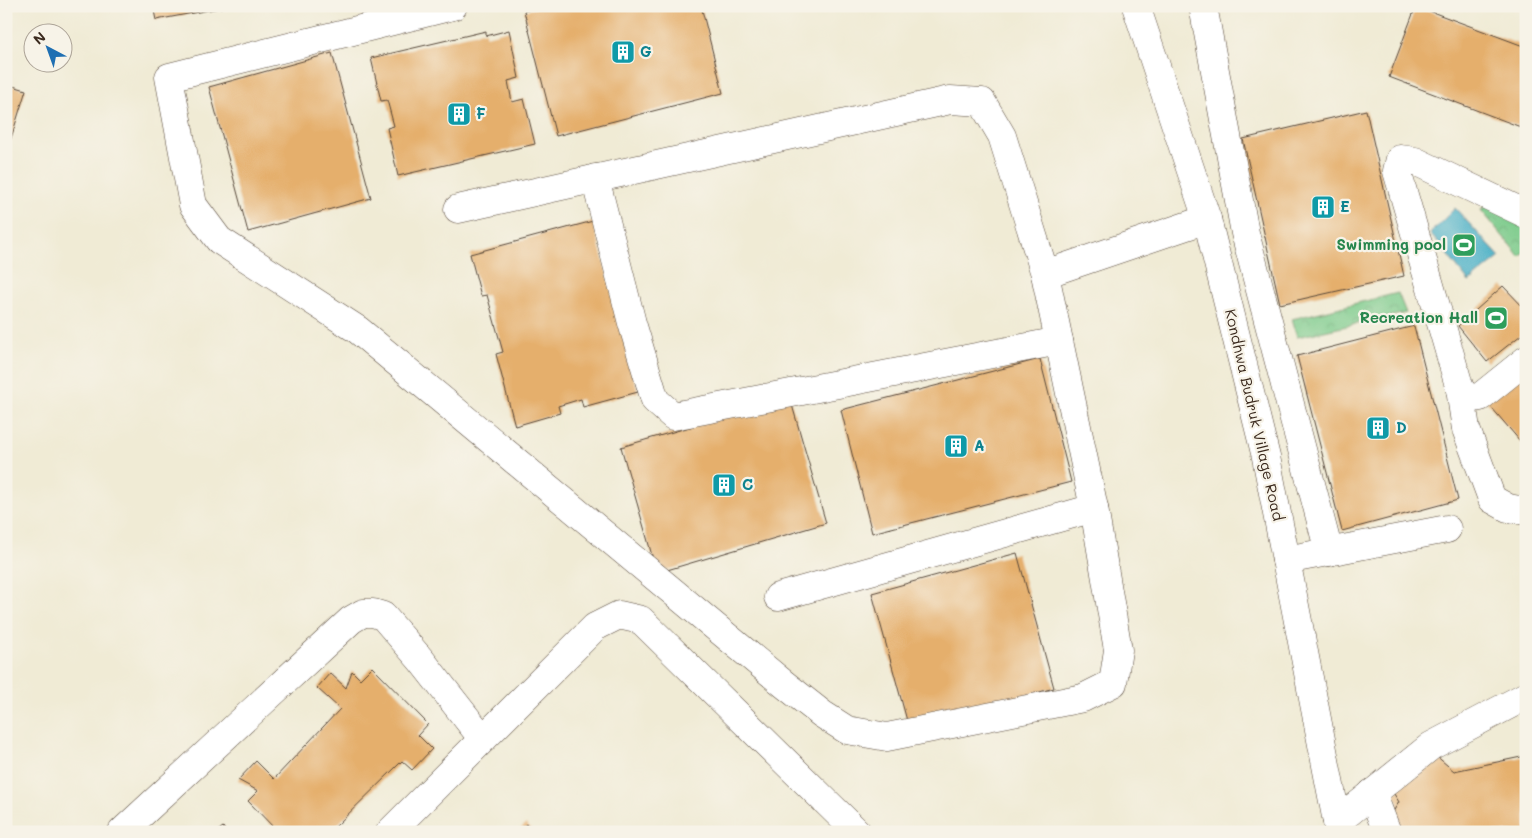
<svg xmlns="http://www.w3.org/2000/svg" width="1532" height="838" font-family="Mali,sans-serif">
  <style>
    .park { fill: url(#park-crowns); stroke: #5c7a54 }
    .water { fill: #47afc6; stroke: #416c72 }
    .building { fill: #e5af6c }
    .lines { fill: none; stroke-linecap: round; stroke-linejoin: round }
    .minor-casing { stroke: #564739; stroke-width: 29 }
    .minor { stroke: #fff; stroke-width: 28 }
    .labels { text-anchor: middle; stroke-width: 4.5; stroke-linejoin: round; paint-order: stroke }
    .culture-label { font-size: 15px; font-weight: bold; fill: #0d838f; stroke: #f7f3e8; text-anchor: start }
    .leisure-label { font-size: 15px; font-weight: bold; fill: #27864d; stroke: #f7f3e8; text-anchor: end }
    .street-label { font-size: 15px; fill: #3b2a1e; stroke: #f7f3e8 }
  </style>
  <defs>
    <pattern id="park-crowns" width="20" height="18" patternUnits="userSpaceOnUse" patternTransform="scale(1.25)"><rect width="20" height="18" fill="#7ccb8b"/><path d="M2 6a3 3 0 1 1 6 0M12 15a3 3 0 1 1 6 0" fill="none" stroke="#6cae78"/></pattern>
  </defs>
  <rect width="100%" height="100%" fill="#f7f3e8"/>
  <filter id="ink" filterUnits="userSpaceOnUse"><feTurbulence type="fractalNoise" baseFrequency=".02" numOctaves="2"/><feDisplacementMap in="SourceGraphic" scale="10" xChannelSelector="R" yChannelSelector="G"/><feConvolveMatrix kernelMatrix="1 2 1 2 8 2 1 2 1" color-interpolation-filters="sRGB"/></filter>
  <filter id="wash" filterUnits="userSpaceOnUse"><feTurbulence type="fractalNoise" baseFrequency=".0096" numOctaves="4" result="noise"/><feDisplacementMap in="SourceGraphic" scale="20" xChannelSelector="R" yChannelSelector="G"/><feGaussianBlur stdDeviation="1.12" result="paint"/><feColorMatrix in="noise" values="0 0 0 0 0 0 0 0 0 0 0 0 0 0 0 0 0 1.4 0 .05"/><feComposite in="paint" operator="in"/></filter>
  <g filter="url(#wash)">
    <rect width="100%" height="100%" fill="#f0ebd5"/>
    <!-- park -->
    <g class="park">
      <path d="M1488,202L1526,224V251L1520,257L1481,210Z"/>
      <path d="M1398,293L1406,313L1297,337L1292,319Z"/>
    </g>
    <!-- water -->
    <path class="water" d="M1455,208L1500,257L1469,282L1430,233Z"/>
    <g id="blocks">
      <!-- building -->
      <g class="building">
        <path d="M153,6H225V7L156,20Z"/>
        <path d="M543,6H701L723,93L556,136L524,11Z"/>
        <path d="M1416,6L1526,47V129L1389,77Z"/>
        <path d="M509,30L519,78L508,81L512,102L524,99L535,144L398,176L387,128L394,126L387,100L381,101L371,58L486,31V36Z"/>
        <path d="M332,53L371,198L248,232L209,87Z"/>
        <path d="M6,84L26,90L7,151H6Z"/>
        <path d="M1366,110L1404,276L1280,304L1243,139Z"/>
        <path d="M593,221L638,392L583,407L581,399L558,406L560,413L515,426L496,354L503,352L487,295L481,296L470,254Z"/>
        <path d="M1503,286L1526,310V331L1487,362L1458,326Z"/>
        <path d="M1414,326L1458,500L1342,531L1297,356Z"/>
        <path d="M1040,359L1071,482L872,533L841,410Z"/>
        <path d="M1526,367V448L1486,401Z"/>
        <path d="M790,398L826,523L657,573L621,447Z"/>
        <path d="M1017,553L1054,688L909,728L872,593Z"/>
        <path d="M372,667L428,724L418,735L432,749L412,770L402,761L330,832H278L248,801L258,791L238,780L256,761L274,779L340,709L317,688L330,673L346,688L352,671L360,679Z"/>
        <path d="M1435,755L1454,771L1526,756V832H1397L1388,820L1399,802L1394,794Z"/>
        <path d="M526,824L533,832H517Z"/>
        <path d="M223,827L226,832H216Z"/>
      </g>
    </g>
  </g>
  <g filter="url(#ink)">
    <use href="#blocks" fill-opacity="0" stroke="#564739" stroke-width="1"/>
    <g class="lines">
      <!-- minor casing -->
      <g class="minor-casing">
        <g id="minor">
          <path d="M453,6L169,77L193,205L219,240L358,330L784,684L822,714L847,730L887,737L1083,698L1113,683L1118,650L1094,508L1045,274"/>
          <path d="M1136,6L1207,219L1266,457L1339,832"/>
          <path d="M1203,6L1245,233L1329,552"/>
          <path d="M595,178L632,323L655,400L673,416L1059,341"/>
          <path d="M458,209L950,100L982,102L1002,136L1045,274L1207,219"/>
          <path d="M1526,214L1415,161L1400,159L1397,171L1460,389L1469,399L1480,397L1526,360"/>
          <path d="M1460,389L1466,429L1492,499L1508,508L1526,511"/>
          <path d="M1286,560L1447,529"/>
          <path d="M778,597L1094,508"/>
          <path d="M1372,793L1387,832"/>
          <path d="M1337,822L1431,746L1526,696"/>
          <path d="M122,832L351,620L363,613H373L383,616L421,660L483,739"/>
          <path d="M390,832L595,627L619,615L641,620L857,832"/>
        </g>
      </g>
      <!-- minor -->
      <use href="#minor" class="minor"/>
    </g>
  </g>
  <!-- icons -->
  <defs>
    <g id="building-square" transform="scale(1.25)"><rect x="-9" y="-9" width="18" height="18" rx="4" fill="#0f9aa8" stroke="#f7f3e8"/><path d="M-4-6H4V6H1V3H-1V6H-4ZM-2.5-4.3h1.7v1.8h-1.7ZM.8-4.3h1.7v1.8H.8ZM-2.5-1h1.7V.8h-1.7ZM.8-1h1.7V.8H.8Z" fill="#fff"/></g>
    <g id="stadium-square" transform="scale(1.25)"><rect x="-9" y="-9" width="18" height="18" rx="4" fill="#2e9e5b" stroke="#f7f3e8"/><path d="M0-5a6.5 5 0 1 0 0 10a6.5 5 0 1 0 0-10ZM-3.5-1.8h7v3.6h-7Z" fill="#fff"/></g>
  </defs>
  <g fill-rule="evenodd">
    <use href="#building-square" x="623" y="52"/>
    <use href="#building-square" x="459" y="114"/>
    <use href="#building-square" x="1323" y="207"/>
    <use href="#stadium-square" x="1464" y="245"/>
    <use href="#stadium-square" x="1496" y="318"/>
    <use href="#building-square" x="1378" y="428"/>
    <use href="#building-square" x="956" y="446"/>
    <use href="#building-square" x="724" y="485"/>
  </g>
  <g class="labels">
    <!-- culture labels -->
    <g class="culture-label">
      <text x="640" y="57">G</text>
      <text x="476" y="119">F</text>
      <text x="1340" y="212">E</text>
      <text x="1396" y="433">D</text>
      <text x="974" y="451">A</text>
      <text x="742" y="490">C</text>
    </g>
    <!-- leisure labels -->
    <g class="leisure-label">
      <text x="1446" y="250">Swimming pool</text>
      <text x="1478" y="323">Recreation Hall</text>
    </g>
    <!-- street labels -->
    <g class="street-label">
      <text transform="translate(1254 415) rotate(77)" y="5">Kondhwa Budruk Village Road</text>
    </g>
  </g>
  <!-- margin -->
  <rect width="1532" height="838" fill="none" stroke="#f7f3e8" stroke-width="25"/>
  <!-- north arrow -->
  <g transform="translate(48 48) rotate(319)"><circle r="24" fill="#f7f3e8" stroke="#aca397"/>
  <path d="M0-4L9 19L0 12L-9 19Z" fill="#1f6fb2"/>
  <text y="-8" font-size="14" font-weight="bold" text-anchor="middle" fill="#3b2a1e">N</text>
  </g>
</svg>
